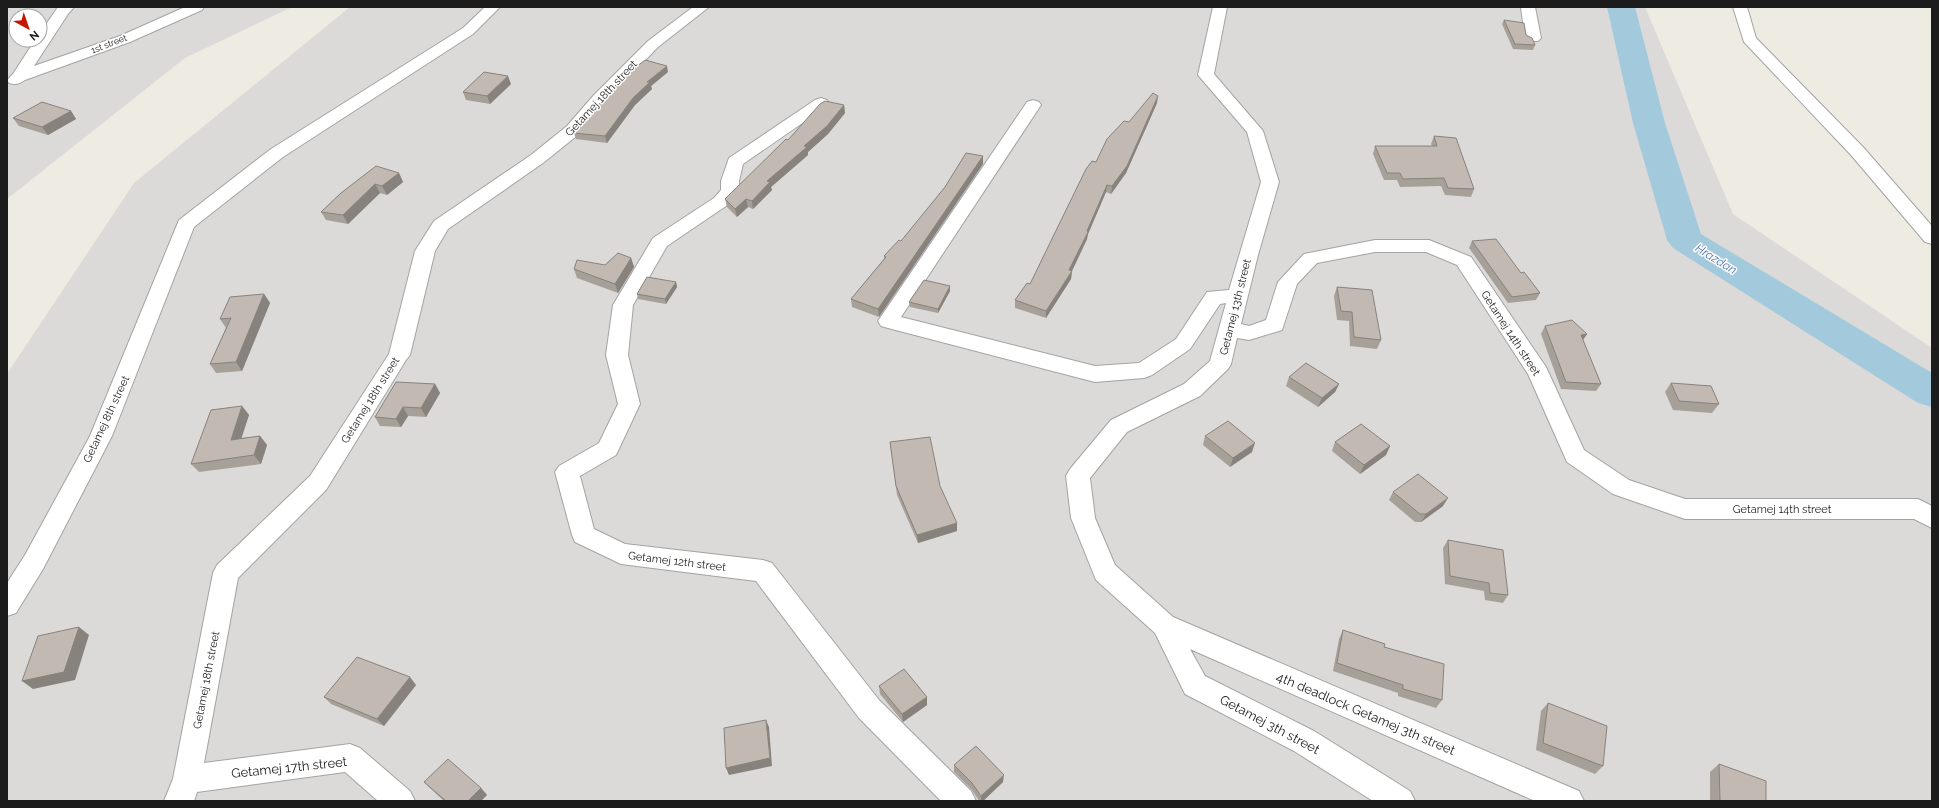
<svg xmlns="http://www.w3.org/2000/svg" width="1939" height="808" font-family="Raleway,sans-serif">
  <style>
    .residential { fill: #dbdad9; fill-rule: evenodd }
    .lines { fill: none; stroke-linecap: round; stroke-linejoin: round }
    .river { fill: #a2c9dc; fill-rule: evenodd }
    .minor-casing { stroke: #a3a3a3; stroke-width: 2 }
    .minor { fill: #fff; fill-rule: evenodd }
    .wall { fill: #a7a099 }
    .shaded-wall { fill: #88827d }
    .building { fill: #c2bab2; stroke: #88827d }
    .labels { text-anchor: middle; stroke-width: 3; stroke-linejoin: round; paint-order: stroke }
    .far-street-label { font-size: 9px; fill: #1c1c1c; stroke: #fff }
    .street-label { font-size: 11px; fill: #1c1c1c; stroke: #fff }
    .water-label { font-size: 12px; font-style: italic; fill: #4a70ab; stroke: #fff }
    .near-street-label { font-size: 13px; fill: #1c1c1c; stroke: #fff }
  </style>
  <rect width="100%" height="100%" fill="#eeebe2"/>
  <!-- residential -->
  <g class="residential">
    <path d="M7,7H292L185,58L7,199ZM16,16H40V40H16Z"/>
    <path d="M350,7H1645L1733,214L1932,348V801H7V374L134,183Z"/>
  </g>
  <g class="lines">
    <!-- river -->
    <path class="river" d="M1607,7H1635L1665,123L1701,234L1932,373V407L1918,403L1673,248L1667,240L1633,123Z"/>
    <!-- minor casing -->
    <g class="minor-casing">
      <g id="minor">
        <path d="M58,7H74L68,14L34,66L120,36L185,7H204L202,10L130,42L25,80C19,84 16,85 9,83L7,80L13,74L35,40H40V33Z"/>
        <path d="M485,7H500L473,34L283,157L194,227L112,436L43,569L16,613L7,616V583L25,555L90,436L179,220L271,149L463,28Z"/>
        <path d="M693,7H709L658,47L606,101L579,134L543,163L448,229L435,251L410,355L406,360L326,490L238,578L204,763L350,744L360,748L410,791L415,801H378L345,772L197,792L194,801H164L173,779L213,573L217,565L310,476L389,354L415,251L434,221L531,155L567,126L594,95L648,41Z"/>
        <path d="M1213,7H1227L1214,74L1263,131L1279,182L1258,255L1241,324L1249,326L1266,320L1278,282L1304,254L1375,240H1429L1471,257L1546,367L1584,450L1629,480L1685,499H1918L1932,506V528L1914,519H1685L1613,494L1567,462L1528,374L1457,265L1426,252H1375L1317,263L1297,284L1282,330L1249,340L1237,338L1231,364L1228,369L1200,396L1127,432L1090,478L1095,518L1115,565L1173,617L1579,791L1584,801H1535L1190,649L1205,676L1314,731L1410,791L1415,801H1373L1294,751L1185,694L1155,633L1096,580L1071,518L1066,476L1070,469L1111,420L1184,384L1210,361L1226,303L1220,304L1190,349L1152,375L1144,378L1095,382L888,328L881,326L878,321L1027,102L1033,100L1039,102L1041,105L901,317L1095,366L1139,363L1176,339L1207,292L1229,290L1261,182L1247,132L1198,75Z"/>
        <path d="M1521,7H1535L1541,38L1538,41H1528L1525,38Z"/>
        <path d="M1733,7H1747L1756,38L1863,147L1932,226V244L1925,242L1851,155L1744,42Z"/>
        <path d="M821,98L827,100L829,103L827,106L743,164L739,181V191L726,206L667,246L633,305L628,355L640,404L616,455L580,476L594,529L625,544L763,560L772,563L879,700L971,791L976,801H941L859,718L756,581L621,564L575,542L572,535L555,472L559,466L599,443L618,404L606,355L613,305L653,238L714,198L721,190V181L729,158L815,100Z"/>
      </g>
    </g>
    <!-- minor -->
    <use href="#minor" class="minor"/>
  </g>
  <!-- wall -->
  <g class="wall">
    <path d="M1504,20L1526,35L1535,45L1533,50L1513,49L1502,24Z"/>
    <path d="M668,72L651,86L652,89L635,105L607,143L576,139L574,133Z"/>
    <path d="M511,84L490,104L466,100L463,92Z"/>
    <path d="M1157,103L1126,173L1111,194L1106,192L1088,234L1087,239L1072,271L1071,279L1046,318L1015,308V300L1030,284L1096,162L1129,122Z"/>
    <path d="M844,105L845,113L828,134L808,152V155L771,187L772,190L753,209L748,207L737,217L727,207L725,199Z"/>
    <path d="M71,111L76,119L48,135L19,126L13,118Z"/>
    <path d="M1434,136L1474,189L1471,197L1445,195L1441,186L1400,187L1397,180H1384L1373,154L1375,146H1432L1431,144Z"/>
    <path d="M983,156V164L879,317L852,307L851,299L884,259V256L901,241Z"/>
    <path d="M399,173L403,182L387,195L380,193L348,224L326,220L321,212L341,193Z"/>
    <path d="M1472,241L1521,273L1540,293L1536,300L1508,303L1469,248Z"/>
    <path d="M631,258L634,267L618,293L577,278L574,269L605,265Z"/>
    <path d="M676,282L677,287L666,304L638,299L637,294Z"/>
    <path d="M1337,287L1381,340L1377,349L1350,346L1349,321L1337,320L1334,296Z"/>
    <path d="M950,291L938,313L910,307L909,302Z"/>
    <path d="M264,294L270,303L242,371L216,373L210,364L226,328L220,319Z"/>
    <path d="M1545,326L1587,334L1583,340L1601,384L1596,391L1561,389L1541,334Z"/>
    <path d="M1289,377L1339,384L1335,392L1318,407L1286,386Z"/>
    <path d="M1671,383L1719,404L1712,413L1673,410L1665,392Z"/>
    <path d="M435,384L440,393L426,417L408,416L401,427L380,426L375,417Z"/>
    <path d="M242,406L249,415L241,438L260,436L267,445L261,464L199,472L191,464Z"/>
    <path d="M1205,436L1252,452L1230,467L1203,445Z"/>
    <path d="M890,442L940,486L957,531L918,543L897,495Z"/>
    <path d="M1335,442L1390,446L1386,455L1360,474L1332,451Z"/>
    <path d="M1393,492L1443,506L1421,522H1415L1389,500Z"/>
    <path d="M1448,540L1508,595L1503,603L1485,600L1484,591L1445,584L1443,548Z"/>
    <path d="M1343,630L1384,647L1442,700L1436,708L1398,696V693L1333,671L1339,639Z"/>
    <path d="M416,685L384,726L331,704L324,697Z"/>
    <path d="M879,686L927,705L903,722L880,694Z"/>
    <path d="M1548,703L1603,766L1595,774L1536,750L1541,711Z"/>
    <path d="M1719,764L1766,801H1710V772Z"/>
    <path d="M954,765L1003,782L983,801H979L972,790L954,772Z"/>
    <path d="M424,782L481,788L487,795L481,801H444L431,789Z"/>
  </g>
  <!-- shaded-wall -->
  <g class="shaded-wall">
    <path d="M667,66L668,72L651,86L652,89L635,105L607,143L605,136L633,98L647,82Z"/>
    <path d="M508,76L511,84L490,104L487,96Z"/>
    <path d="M1158,96L1157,103L1126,173L1111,194L1112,186Z"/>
    <path d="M844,105L845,113L828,134L808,152V155L771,187L772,190L753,209L752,201L767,181L804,146Z"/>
    <path d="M71,111L76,119L48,135L42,127Z"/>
    <path d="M983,156V164L879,317L878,309Z"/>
    <path d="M399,173L403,182L387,195L382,186Z"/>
    <path d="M375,184L380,193L348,224L343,215Z"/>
    <path d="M1107,185L1106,192L1088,234L1087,239L1071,273L1072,271L1071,279L1046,318V311L1069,270Z"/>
    <path d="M746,199L748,207L737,217L735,209Z"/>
    <path d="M631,258L634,267L618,293L615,284Z"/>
    <path d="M676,282L677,287L666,304L665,299Z"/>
    <path d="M950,286V291L938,313V309Z"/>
    <path d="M264,294L270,303L242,371L236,362Z"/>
    <path d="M1587,334L1582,341L1581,335Z"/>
    <path d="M435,384L440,393L426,417L421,408Z"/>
    <path d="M1339,384L1335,392L1318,407L1322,398Z"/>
    <path d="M242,406L249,415L238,449L231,440Z"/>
    <path d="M403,407L408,416L401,427L396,419Z"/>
    <path d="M260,436L267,445L261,464L254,455Z"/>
    <path d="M1255,443L1252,452L1230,467L1233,458Z"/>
    <path d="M1390,446L1386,455L1360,474L1364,465Z"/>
    <path d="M1448,498L1443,506L1421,522L1426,514Z"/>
    <path d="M957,523V531L918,543L917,535Z"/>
    <path d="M79,627L89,635L75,680L33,689L22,681Z"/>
    <path d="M410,677L416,685L384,726L377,719Z"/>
    <path d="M927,697V705L903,722L902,714Z"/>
    <path d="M766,720L769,727L772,766L729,775L726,768Z"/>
    <path d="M1004,775L1003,782L983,801H981V796Z"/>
    <path d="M481,788L487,795L481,801H468Z"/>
  </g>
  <!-- building -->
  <g class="building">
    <path d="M1504,20L1524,23L1526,35L1532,38L1535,45L1515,44Z"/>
    <path d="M645,60L667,66L647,82H650L633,98L605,136L574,133L622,78Z"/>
    <path d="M484,72L508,76L487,96L463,92Z"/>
    <path d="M1153,93L1158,96L1127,166L1112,186L1107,185L1087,231L1088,232L1069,270L1072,271L1046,311L1015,300L1027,283L1030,284L1086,169L1092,161L1096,162L1107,139L1124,121L1129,122Z"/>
    <path d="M825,101L844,105L827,126L804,146L807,147L767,181L770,182L752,201L746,199L735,209L725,199L786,139L788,140L820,104Z"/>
    <path d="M42,102L71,111L42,127L13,118Z"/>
    <path d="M1434,136L1456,138L1474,189L1448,188L1444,178L1403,179L1400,173H1387L1375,146H1437Z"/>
    <path d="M966,153L983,156L878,309L851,299L886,257L884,256L899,240L901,241L945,187Z"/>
    <path d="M376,166L399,173L382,186L375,184L343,215L321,212L341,193Z"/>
    <path d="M1496,239L1521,273L1524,272L1540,293L1512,297L1472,241Z"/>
    <path d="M618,253L631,258L615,284L574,269L577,260L605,265Z"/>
    <path d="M647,277L676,282L665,299L637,294Z"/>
    <path d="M924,280L950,286L938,309L909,302Z"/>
    <path d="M1337,287L1372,290L1381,340L1354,337L1352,312L1341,311Z"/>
    <path d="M264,294L236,362L210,364L231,318L220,319L230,297Z"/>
    <path d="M1572,320L1587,334L1581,335L1601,384L1566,382L1545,326Z"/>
    <path d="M1306,363L1339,384L1322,398L1289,377Z"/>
    <path d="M396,382L435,384L421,408L403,407L396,419L375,417Z"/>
    <path d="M1671,383L1711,386L1719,404L1679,401Z"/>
    <path d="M242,406L231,440L260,436L254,455L191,464L211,410Z"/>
    <path d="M1228,421L1255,443L1233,458L1205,436Z"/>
    <path d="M1361,424L1390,446L1364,465L1335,442Z"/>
    <path d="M930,437L940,486L957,523L917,535L896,486L890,442Z"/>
    <path d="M1418,474L1448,498L1426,514H1420L1393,492Z"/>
    <path d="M1448,540L1503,550L1508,595L1490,593L1489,583L1450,576Z"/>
    <path d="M79,627L64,672L22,681L38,636Z"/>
    <path d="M1343,630L1385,644L1384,647L1444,664L1442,700L1403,689V685L1337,663Z"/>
    <path d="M357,657L410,677L377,719L324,697Z"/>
    <path d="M904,669L927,697L902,714L879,686Z"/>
    <path d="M1548,703L1607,726L1603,766L1543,743Z"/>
    <path d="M766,720L770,758L726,768L724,728Z"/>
    <path d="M976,746L1004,775L981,796L972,783L954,765Z"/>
    <path d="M448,759L481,788L468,801H446L424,782Z"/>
    <path d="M1719,764L1766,781V801H1720Z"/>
  </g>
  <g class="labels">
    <!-- far-street labels -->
    <g class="far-street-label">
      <text transform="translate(109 44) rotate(-21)" y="3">1st street</text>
    </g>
    <!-- street labels -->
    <g class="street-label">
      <text transform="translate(601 98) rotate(-47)" y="4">Getamej 18th street</text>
      <text transform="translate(1235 307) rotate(-76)" y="4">Getamej 13th street</text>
      <text transform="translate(1511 333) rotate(57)" y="4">Getamej 14th street</text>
      <text transform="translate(370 400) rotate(-58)" y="4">Getamej 18th street</text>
      <text transform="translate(106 419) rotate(-65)" y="4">Getamej 8th street</text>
      <text x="1782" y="513">Getamej 14th street</text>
      <text transform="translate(677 561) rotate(7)" y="4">Getamej 12th street</text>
      <text transform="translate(206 680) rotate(-79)" y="4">Getamej 18th street</text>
    </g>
    <!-- water labels -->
    <g class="water-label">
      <text transform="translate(1716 259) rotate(32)" y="4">Hrazdan</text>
    </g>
    <!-- near-street labels -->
    <g class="near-street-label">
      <text transform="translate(1366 713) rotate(23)" y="5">4th deadlock Getamej 3th street</text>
      <text transform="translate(1270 724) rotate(28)" y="5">Getamej 3th street</text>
      <text transform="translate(289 767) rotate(-6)" y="5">Getamej 17th street</text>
    </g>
  </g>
  <!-- border -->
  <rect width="1939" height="808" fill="none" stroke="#1c1c1c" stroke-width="16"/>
  <!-- north arrow -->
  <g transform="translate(28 28) rotate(140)"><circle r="19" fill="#ffffff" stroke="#a4a4a4"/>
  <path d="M0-3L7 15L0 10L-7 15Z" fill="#c81501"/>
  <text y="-6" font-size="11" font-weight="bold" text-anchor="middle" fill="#1c1c1c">N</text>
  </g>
</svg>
